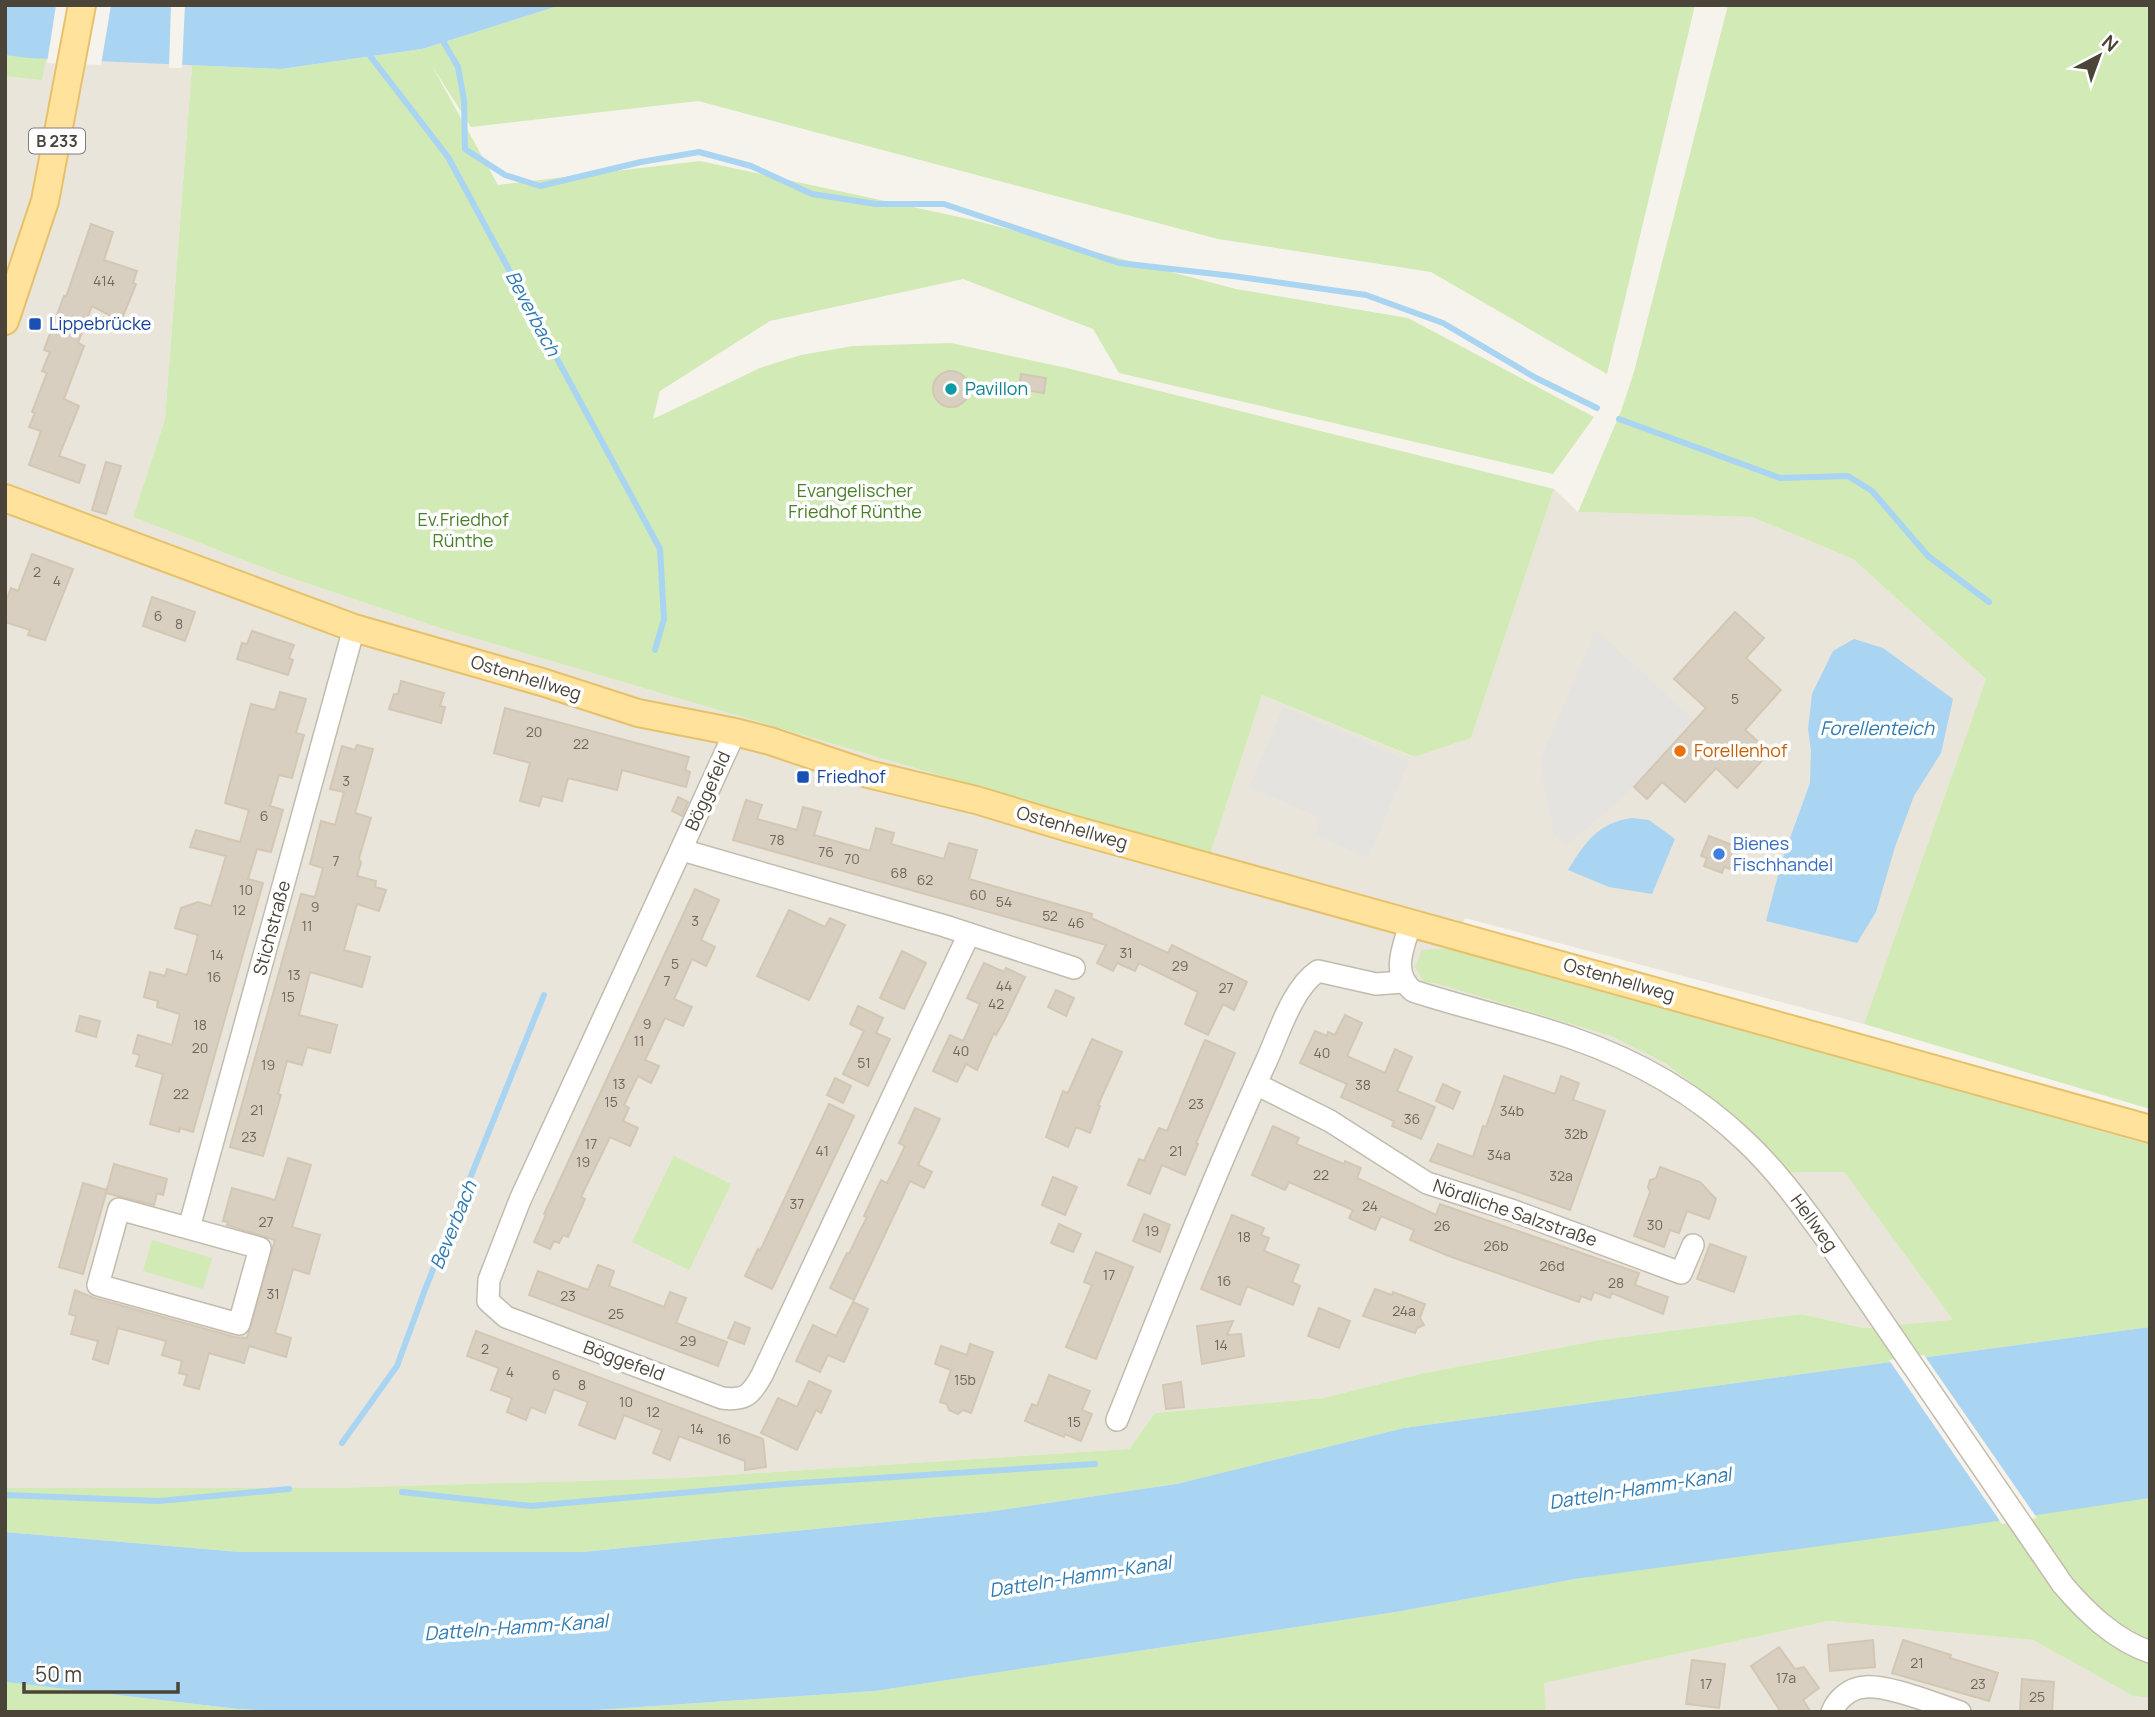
<svg xmlns="http://www.w3.org/2000/svg" width="2155" height="1717" font-family="Manrope,sans-serif">
  <style>
    .residential { fill: #eae5da }
    .green { fill: #d2eab5 }
    .parking { fill: #e5e3e0 }
    .water { fill: #a9d4f2 }
    .pier { fill: #f6f3ec }
    .lines { fill: none; stroke-linecap: round; stroke-linejoin: round }
    .stream { stroke: #a9d4f2; stroke-width: 6 }
    .building { fill: #d8cfc1; stroke: #d3c7b4; stroke-width: 2 }
    .minor-casing { stroke: #c2bbae; stroke-width: 24 }
    .major-casing { stroke: #e6c16a; stroke-width: 30 }
    .minor { stroke: #fff; stroke-width: 21 }
    .major { stroke: #ffe39c; stroke-width: 26 }
    .transit-dot { fill: #1a4fb4; stroke: #fff; stroke-width: 2.5 }
    .culture-dot { fill: #0f9aa8; stroke: #fff; stroke-width: 2.5 }
    .food-dot { fill: #e8710a; stroke: #fff; stroke-width: 2.5 }
    .shop-dot { fill: #3f7fe0; stroke: #fff; stroke-width: 2.5 }
    .labels { text-anchor: middle; stroke-width: 7; stroke-linejoin: round; paint-order: stroke }
    .number-label { font-size: 14px; fill: #6e675b }
    .shield { fill: #fff; stroke: #817c74; stroke-width: 2 }
    .shield-label { font-size: 16px; font-weight: bold; fill: #4b4439 }
    .transit-label { font-size: 18px; fill: #164399; stroke: #fff; text-anchor: start }
    .culture-label { font-size: 18px; fill: #0d838f; stroke: #fff; text-anchor: start }
    .park-label { font-size: 18px; fill: #4a7f2a; stroke: #fff }
    .street-label { font-size: 18px; fill: #4b4439; stroke: #fff }
    .food-label { font-size: 18px; fill: #c56008; stroke: #fff; text-anchor: start }
    .shop-label { font-size: 18px; fill: #366cbe; stroke: #fff; text-anchor: start }
    .water-label { font-size: 19px; font-style: italic; fill: #2e7ab2; stroke: #fff }
  </style>
  <rect width="100%" height="100%" fill="#f6f3ec"/>
  <!-- residential -->
  <g class="residential">
    <path d="M5,55L192,65L165,419L133,517L282,575L443,629L1210,855L1262,695L1413,757L1471,738L1554,489L1578,512L1752,517L1853,559L1986,679L1864,1024L1465,918L1453,948L1424,982L1438,984L1611,1036L1665,1063L1725,1108L1788,1172H1844L1954,1321L1864,1328L1801,1314L1600,1340L1424,1373L1323,1398L1155,1413L1129,1449L680,1478L329,1488H5V303L26,247L16,244L5,271Z"/>
    <path d="M1828,1621L2033,1640L2133,1696L2150,1698V1712H1546L1543,1683Z"/>
  </g>
  <!-- green -->
  <g class="green">
    <path d="M5,5H56L42,80L5,76Z"/>
    <path d="M561,5H1695L1607,374L1431,272L1218,239L698,101L471,127L432,66L498,185L700,161L973,220L1236,289L1408,318L1594,417L1553,474L1119,373L1093,329L963,279L770,321L660,391L653,419L760,368L801,355L853,346L951,343L1071,369L1554,489L1471,738L1414,757L1262,695L1210,855L443,629L282,575L133,517L165,419L192,65L281,69L422,49Z"/>
    <path d="M1728,5H2150V1109L1864,1024L1986,679L1853,559L1752,517L1578,512L1621,411L1634,372Z"/>
    <path d="M1453,948L2150,1145V1327L1404,1428L1176,1484L987,1512L582,1552H240L5,1532V1488H329L680,1478L1129,1449L1155,1413L1323,1398L1424,1373L1600,1340L1801,1314L1864,1328L1953,1320L1844,1172H1788L1725,1108L1665,1063L1611,1036L1438,984L1424,982L1415,967L1422,950Z"/>
    <path d="M674,1156L731,1184L689,1270L632,1242Z"/>
    <path d="M152,1240L212,1258L203,1289L143,1271Z"/>
    <path d="M2150,1498V1698L2133,1696L2033,1640L1828,1621L1544,1683L1546,1712H568L875,1691L1396,1612L1575,1579Z"/>
    <path d="M5,1682L238,1709L298,1712H5Z"/>
  </g>
  <!-- parking -->
  <g class="parking">
    <path d="M1596,630L1693,720L1623,797L1567,845L1553,834L1540,760Z"/>
    <path d="M1283,707L1409,761L1368,858L1314,835L1321,818L1249,787Z"/>
  </g>
  <!-- water -->
  <g class="water">
    <path d="M5,5H561L422,49L281,69L29,58L5,55Z"/>
    <path d="M1854,639L1883,648L1953,699L1941,753L1914,796L1895,847L1876,912L1857,943L1766,921L1782,860L1810,783L1811,750L1808,729L1812,694L1833,651Z"/>
    <path d="M1632,818L1649,820L1675,839L1652,894L1609,887L1568,870C1585,842 1598,823 1632,818Z"/>
    <path d="M2150,1327V1498L1931,1531L1575,1579L1396,1612L875,1691L568,1712H298L238,1709L5,1682V1532L240,1552H582L987,1512L1176,1484L1404,1428Z"/>
  </g>
  <!-- pier -->
  <g class="pier">
    <path d="M56,5H111L101,65L47,63Z"/>
    <path d="M171,5H185L182,68H169Z"/>
    <path d="M1924,1355L2037,1518L2002,1524L1889,1360Z"/>
  </g>
  <g class="lines">
    <!-- stream -->
    <g class="stream">
      <path d="M440,36L458,67L464,100L465,149L505,175L540,186L641,162L699,152L751,166L812,194L876,204H944L1119,263L1233,276L1366,295L1443,323L1536,378L1597,408"/>
      <path d="M367,52L448,157L660,549L664,619L655,650"/>
      <path d="M1619,419L1780,478L1848,476L1872,491L1928,556L1989,602"/>
      <path d="M342,1443L397,1366L426,1287L544,995"/>
      <path d="M402,1492L531,1506L785,1484L1095,1464"/>
      <path d="M5,1495L159,1501L289,1489"/>
    </g>
  </g>
  <!-- building -->
  <g class="building">
    <path d="M91,224L113,232L104,260L137,271L133,283L136,284L121,321L92,306L78,343L84,346L64,399L79,406L59,456L85,465L79,483L29,465L41,431L29,427L35,413L32,412L47,373L42,371L50,352L44,350L64,296L66,297Z"/>
    <circle cx="951" cy="389" r="18"/>
    <path d="M1021,374L1046,378L1044,393L1019,389Z"/>
    <path d="M106,462L121,466L106,514L92,510Z"/>
    <path d="M32,554L73,569L45,640L28,635L30,630L5,622V604L11,588L18,591Z"/>
    <path d="M152,597L195,612L185,641L143,626Z"/>
    <path d="M1735,612L1764,638L1746,658L1781,690L1745,730L1770,752L1737,788L1716,768L1685,802L1662,782L1647,799L1634,787L1706,708L1674,679Z"/>
    <path d="M252,631L294,645L289,658L293,660L288,675L237,659L242,643L247,644Z"/>
    <path d="M401,681L444,693L440,706L445,707L441,723L389,709L394,694H398Z"/>
    <path d="M280,692L306,699L296,733L304,735L292,778L279,775L270,806L283,810L271,852L257,849L248,879L263,883L193,1132L180,1128L179,1132L150,1124L163,1074L136,1066L140,1055L133,1053L138,1035L172,1045L180,1014L157,1007L158,1001L144,997L150,972L165,976L167,969L187,975L198,935L175,928L181,908L198,902L211,906L226,856L190,847L196,830L240,842L249,810L225,803L241,741L251,704L275,710Z"/>
    <path d="M505,708L689,757L685,770L690,772L686,787L622,770L617,790L568,778L562,801L542,796L539,806L520,801L530,763L494,753Z"/>
    <path d="M357,745L373,749L355,813L371,818L359,858L361,863L357,876L376,881L375,887L386,890L379,911L357,904L344,950L370,957L362,987L310,972L299,1015L337,1025L330,1053L307,1047L302,1065L287,1061L278,1094L281,1095L263,1156L230,1147L301,894L315,897L323,868L310,864L321,821L335,825L344,792L330,789L342,746L355,750Z"/>
    <path d="M678,797L688,802L682,816L672,811Z"/>
    <path d="M746,800L762,805L757,819L797,830L803,807L821,812L814,835L870,851L876,828L894,833L891,844L944,859L949,843L977,850L969,879L1092,914L1091,918L1168,953L1172,945L1247,982L1234,1010L1223,1004L1208,1035L1185,1024L1198,992L1139,963L1135,971L1117,963L1113,971L1097,963L1106,945L733,840Z"/>
    <path d="M1709,836L1740,848L1731,869L1724,867L1722,873L1704,866L1707,858L1701,856Z"/>
    <path d="M695,889L719,900L701,940L715,947L706,966L692,959L674,999L692,1007L683,1026L665,1018L645,1060L659,1066L651,1083L638,1076L624,1105L629,1108L623,1121L638,1128L630,1146L610,1137L581,1197L585,1199L568,1237L563,1235L559,1243L554,1241L550,1249L534,1242L546,1215L544,1214Z"/>
    <path d="M789,910L825,927L830,918L845,925L809,1000L757,976Z"/>
    <path d="M902,951L926,963L904,1009L880,998Z"/>
    <path d="M984,963L1004,972L1006,968L1025,977L1005,1019L996,1035L994,1033L977,1070L966,1064L957,1082L933,1071L950,1035L963,1041L980,1004L967,998Z"/>
    <path d="M1056,990L1074,998L1066,1016L1048,1007Z"/>
    <path d="M858,1006L883,1018L876,1033L890,1039L868,1086L843,1074L864,1031L850,1024Z"/>
    <path d="M1345,1015L1362,1023L1347,1056L1385,1073L1395,1049L1412,1057L1397,1091L1435,1107L1421,1139L1392,1126L1394,1121L1341,1097L1347,1084L1300,1063L1315,1031L1327,1036L1328,1032L1335,1035Z"/>
    <path d="M80,1016L100,1021L96,1037L76,1031Z"/>
    <path d="M1092,1039L1122,1052L1098,1105L1100,1106L1090,1133L1076,1127L1068,1147L1046,1137L1063,1091L1068,1093Z"/>
    <path d="M1205,1040L1235,1053L1196,1143L1198,1144L1185,1175L1162,1165L1150,1194L1128,1185L1139,1159L1144,1161L1159,1128L1167,1131Z"/>
    <path d="M1504,1076L1555,1094L1561,1076L1579,1083L1573,1100L1605,1111L1570,1210L1430,1161L1438,1144L1473,1157L1483,1126L1486,1127Z"/>
    <path d="M835,1078L851,1086L843,1103L827,1095Z"/>
    <path d="M1443,1084L1460,1092L1453,1109L1436,1101Z"/>
    <path d="M829,1104L854,1116L772,1289L745,1276L758,1249L760,1251Z"/>
    <path d="M915,1108L940,1119L918,1165L932,1172L924,1188L910,1181L854,1300L830,1288L847,1253L849,1254L858,1235L867,1217L864,1216L881,1180L887,1183L896,1165L905,1146L899,1143Z"/>
    <path d="M1273,1126L1299,1138L1296,1144L1344,1164L1345,1161L1361,1168L1357,1178L1436,1215L1440,1204L1639,1273L1635,1285L1668,1297L1663,1314L1612,1293L1610,1298L1594,1292L1591,1300L1581,1296L1579,1302L1449,1256L1410,1240L1414,1230L1381,1216L1375,1230L1349,1218L1353,1210L1289,1182L1285,1190L1252,1175Z"/>
    <path d="M288,1158L311,1165L292,1227L320,1235L309,1274L293,1269L288,1287L275,1333L291,1338L286,1357L249,1346L244,1363L209,1353L199,1389L184,1385L187,1375L179,1373L182,1361L162,1355L166,1341L118,1328L108,1364L93,1359L98,1341L71,1334L76,1316L69,1314L75,1290L94,1298L235,1337L247,1338L275,1240L227,1225L228,1222L223,1221L232,1188L275,1200Z"/>
    <path d="M114,1164L167,1179L163,1195L157,1193L154,1205L106,1193Z"/>
    <path d="M1660,1167L1700,1182L1716,1199L1709,1219L1687,1211L1679,1233L1670,1230L1664,1247L1634,1236L1650,1192L1648,1187L1650,1180L1656,1178Z"/>
    <path d="M1053,1177L1077,1187L1065,1215L1042,1205Z"/>
    <path d="M83,1183L107,1190L83,1274L59,1267Z"/>
    <path d="M1144,1214L1170,1225L1160,1252L1133,1241Z"/>
    <path d="M1232,1215L1264,1228L1261,1235L1269,1238L1264,1251L1299,1265L1292,1282L1300,1286L1293,1305L1247,1286L1240,1305L1201,1289Z"/>
    <path d="M1059,1224L1081,1234L1073,1252L1051,1243Z"/>
    <path d="M1710,1244L1746,1257L1734,1292L1697,1279Z"/>
    <path d="M1096,1252L1133,1267L1096,1359L1066,1347L1092,1285L1084,1282Z"/>
    <path d="M598,1265L614,1271L609,1286L664,1307L670,1292L686,1298L676,1323L727,1342L718,1366L529,1295L538,1271L588,1290Z"/>
    <path d="M1375,1289L1392,1295L1393,1292L1425,1304L1420,1318L1424,1325L1417,1328L1415,1333L1363,1316Z"/>
    <path d="M853,1302L868,1309L844,1362L828,1355L820,1372L796,1361L813,1325L836,1336Z"/>
    <path d="M1319,1308L1350,1321L1339,1348L1308,1336Z"/>
    <path d="M1233,1321L1227,1335L1241,1334L1244,1356L1202,1364L1197,1326Z"/>
    <path d="M735,1322L750,1328L744,1344L728,1338Z"/>
    <path d="M476,1331L763,1439L766,1467L745,1470V1461L679,1436L670,1460L653,1453L662,1430L624,1415L615,1439L579,1425L588,1402L554,1389L545,1413L531,1407L526,1420L507,1412L512,1398L491,1390L499,1368L467,1356Z"/>
    <path d="M970,1344L993,1352L971,1413L963,1410L958,1414L949,1410L947,1404L940,1402L951,1370L935,1364L941,1346L967,1355Z"/>
    <path d="M1049,1375L1090,1391L1082,1410L1092,1414L1081,1441L1065,1434L1064,1437L1025,1421L1032,1404L1037,1406Z"/>
    <path d="M809,1381L831,1391L821,1413L816,1410L797,1450L761,1433L778,1398L797,1407Z"/>
    <path d="M1181,1382L1184,1407L1166,1409L1163,1385Z"/>
    <path d="M1873,1640L1875,1667L1830,1671L1828,1645Z"/>
    <path d="M1903,1640L1951,1655L1950,1658L1998,1673L1989,1701L1892,1673Z"/>
    <path d="M1779,1647L1795,1669L1804,1667L1819,1688L1803,1700L1811,1712H1781L1751,1666Z"/>
    <path d="M1692,1660L1725,1664L1719,1708L1686,1704Z"/>
    <path d="M2022,1679L2054,1682L2052,1712H2020Z"/>
  </g>
  <g class="lines">
    <!-- minor casing -->
    <g class="minor-casing">
      <g id="minor">
        <path d="M735,732L520,1200L489,1280L488,1301L506,1317L722,1398C745,1401 751,1395 762,1375L969,934"/>
        <path d="M682,850L945,926L1074,968"/>
        <path d="M1411,922C1404,946 1390,972 1413,991C1465,1008 1520,1020 1572,1038C1636,1060 1696,1094 1745,1141C1775,1169 1800,1203 1824,1236L2063,1585C2087,1613 2115,1640 2150,1652"/>
        <path d="M1256,1084L1330,1121L1427,1183L1514,1211L1681,1273L1693,1245"/>
        <path d="M119,1209L260,1248L239,1324L98,1285Z"/>
        <path d="M189,1228L354,628"/>
        <path d="M1117,1420C1164,1302 1211,1182 1264,1066C1278,1037 1291,989 1318,971L1376,984L1403,982"/>
        <path d="M1832,1712C1837,1699 1850,1688 1865,1687C1889,1685 1935,1704 1960,1712"/>
      </g>
    </g>
    <!-- major casing -->
    <g class="major-casing">
      <g id="major">
        <path d="M5,321L45,201L82,5"/>
        <path d="M5,498L354,628L545,683L638,713L735,732L770,741L868,774L976,800L1072,829L2150,1129"/>
      </g>
    </g>
    <!-- minor -->
    <use href="#minor" class="minor"/>
    <!-- major -->
    <use href="#major" class="major"/>
  </g>
  <!-- markers -->
  <g class="transit-dot">
    <rect x="28" y="317" width="14" height="14" rx="3.5"/>
    <rect x="796" y="770" width="14" height="14" rx="3.5"/>
  </g>
  <circle class="culture-dot" cx="951" cy="389" r="7"/>
  <circle class="food-dot" cx="1680" cy="751" r="7"/>
  <circle class="shop-dot" cx="1719" cy="854" r="7"/>
  <g class="labels">
    <!-- number labels -->
    <g class="number-label">
      <text x="104" y="286">414</text>
      <text x="37" y="577">2</text>
      <text x="57" y="586">4</text>
      <text x="158" y="621">6</text>
      <text x="179" y="629">8</text>
      <text x="1735" y="704">5</text>
      <text x="534" y="737">20</text>
      <text x="581" y="749">22</text>
      <text x="346" y="786">3</text>
      <text x="264" y="821">6</text>
      <text x="777" y="845">78</text>
      <text x="826" y="857">76</text>
      <text x="852" y="864">70</text>
      <text x="336" y="866">7</text>
      <text x="899" y="878">68</text>
      <text x="925" y="885">62</text>
      <text x="246" y="895">10</text>
      <text x="978" y="900">60</text>
      <text x="1004" y="907">54</text>
      <text x="315" y="912">9</text>
      <text x="239" y="915">12</text>
      <text x="1050" y="921">52</text>
      <text x="695" y="926">3</text>
      <text x="1076" y="928">46</text>
      <text x="307" y="931">11</text>
      <text x="1126" y="958">31</text>
      <text x="217" y="960">14</text>
      <text x="675" y="969">5</text>
      <text x="1180" y="971">29</text>
      <text x="294" y="980">13</text>
      <text x="214" y="982">16</text>
      <text x="667" y="986">7</text>
      <text x="1004" y="991">44</text>
      <text x="1226" y="993">27</text>
      <text x="288" y="1002">15</text>
      <text x="996" y="1009">42</text>
      <text x="647" y="1029">9</text>
      <text x="200" y="1030">18</text>
      <text x="639" y="1046">11</text>
      <text x="200" y="1053">20</text>
      <text x="961" y="1056">40</text>
      <text x="1322" y="1058">40</text>
      <text x="864" y="1068">51</text>
      <text x="268" y="1070">19</text>
      <text x="619" y="1089">13</text>
      <text x="1363" y="1090">38</text>
      <text x="181" y="1099">22</text>
      <text x="611" y="1107">15</text>
      <text x="1196" y="1109">23</text>
      <text x="257" y="1115">21</text>
      <text x="1512" y="1116">34b</text>
      <text x="1412" y="1124">36</text>
      <text x="1576" y="1139">32b</text>
      <text x="249" y="1142">23</text>
      <text x="591" y="1149">17</text>
      <text x="822" y="1156">41</text>
      <text x="1176" y="1156">21</text>
      <text x="1499" y="1160">34a</text>
      <text x="583" y="1167">19</text>
      <text x="1321" y="1180">22</text>
      <text x="1561" y="1181">32a</text>
      <text x="797" y="1209">37</text>
      <text x="1370" y="1211">24</text>
      <text x="266" y="1227">27</text>
      <text x="1655" y="1230">30</text>
      <text x="1442" y="1231">26</text>
      <text x="1152" y="1236">19</text>
      <text x="1244" y="1242">18</text>
      <text x="1496" y="1251">26b</text>
      <text x="1552" y="1271">26d</text>
      <text x="1109" y="1280">17</text>
      <text x="1224" y="1286">16</text>
      <text x="1616" y="1288">28</text>
      <text x="273" y="1299">31</text>
      <text x="568" y="1301">23</text>
      <text x="1404" y="1316">24a</text>
      <text x="616" y="1319">25</text>
      <text x="688" y="1346">29</text>
      <text x="1221" y="1350">14</text>
      <text x="485" y="1354">2</text>
      <text x="510" y="1377">4</text>
      <text x="556" y="1380">6</text>
      <text x="965" y="1385">15b</text>
      <text x="582" y="1390">8</text>
      <text x="626" y="1407">10</text>
      <text x="653" y="1417">12</text>
      <text x="1074" y="1427">15</text>
      <text x="697" y="1434">14</text>
      <text x="724" y="1444">16</text>
      <text x="1917" y="1668">21</text>
      <text x="1786" y="1683">17a</text>
      <text x="1706" y="1689">17</text>
      <text x="1978" y="1689">23</text>
      <text x="2037" y="1702">25</text>
    </g>
    <!-- shield labels -->
    <rect class="shield" x="29" y="128.5" width="56" height="25" rx="5"/>
    <g class="shield-label">
      <text x="57" y="147">B 233</text>
    </g>
    <!-- transit labels -->
    <g class="transit-label">
      <text x="49" y="330">Lippebrücke</text>
      <text x="817" y="783">Friedhof</text>
    </g>
    <!-- culture labels -->
    <g class="culture-label">
      <text x="965" y="395">Pavillon</text>
    </g>
    <!-- park labels -->
    <g class="park-label">
      <text x="855" y="497">Evangelischer<tspan x="855" dy="21">Friedhof Rünthe</tspan></text>
      <text x="463" y="526">Ev.Friedhof<tspan x="463" dy="21">Rünthe</tspan></text>
    </g>
    <!-- street labels -->
    <g class="street-label">
      <text transform="translate(526 678) rotate(17)" y="6">Ostenhellweg</text>
      <text transform="translate(708 791) rotate(-66)" y="6">Böggefeld</text>
      <text transform="translate(1072 828) rotate(16)" y="6">Ostenhellweg</text>
      <text transform="translate(272 928) rotate(-75)" y="6">Stichstraße</text>
      <text transform="translate(1619 980) rotate(16)" y="6">Ostenhellweg</text>
      <text transform="translate(1515 1213) rotate(19)" y="6">Nördliche Salzstraße</text>
      <text transform="translate(1814 1223) rotate(54)" y="6">Hellweg</text>
      <text transform="translate(624 1361) rotate(20)" y="6">Böggefeld</text>
    </g>
    <!-- food labels -->
    <g class="food-label">
      <text x="1694" y="757">Forellenhof</text>
    </g>
    <!-- shop labels -->
    <g class="shop-label">
      <text x="1733" y="850">Bienes<tspan x="1733" dy="21">Fischhandel</tspan></text>
    </g>
    <!-- water labels -->
    <g class="water-label">
      <text transform="translate(533 313) rotate(62)" y="7">Beverbach</text>
      <text x="1877" y="735">Forellenteich</text>
      <text transform="translate(453 1225) rotate(-68)" y="7">Beverbach</text>
      <text transform="translate(1640 1488) rotate(-9)" y="7">Datteln-Hamm-Kanal</text>
      <text transform="translate(1080 1576) rotate(-9)" y="7">Datteln-Hamm-Kanal</text>
      <text transform="translate(516 1627) rotate(-4)" y="7">Datteln-Hamm-Kanal</text>
    </g>
  </g>
  <!-- border -->
  <rect width="2155" height="1717" fill="none" stroke="#4b4439" stroke-width="14"/>
  <!-- north arrow -->
  <g transform="translate(2099 56) rotate(41)" stroke="#ffffff" stroke-width="5" paint-order="stroke">
  <path d="M0-5L12 26L0 18L-12 26Z" fill="#4b4439"/>
  <text y="-10" font-size="19" font-weight="bold" text-anchor="middle" fill="#4b4439">N</text>
  </g>
  <!-- scale -->
  <path d="M24 1682v10h154v-10" fill="none" stroke="#4b4439" stroke-width="3.5"/>
  <text x="35" y="1682" font-size="21" fill="#4b4439" stroke="#ffffff" stroke-width="5" paint-order="stroke">50 m</text>
</svg>
